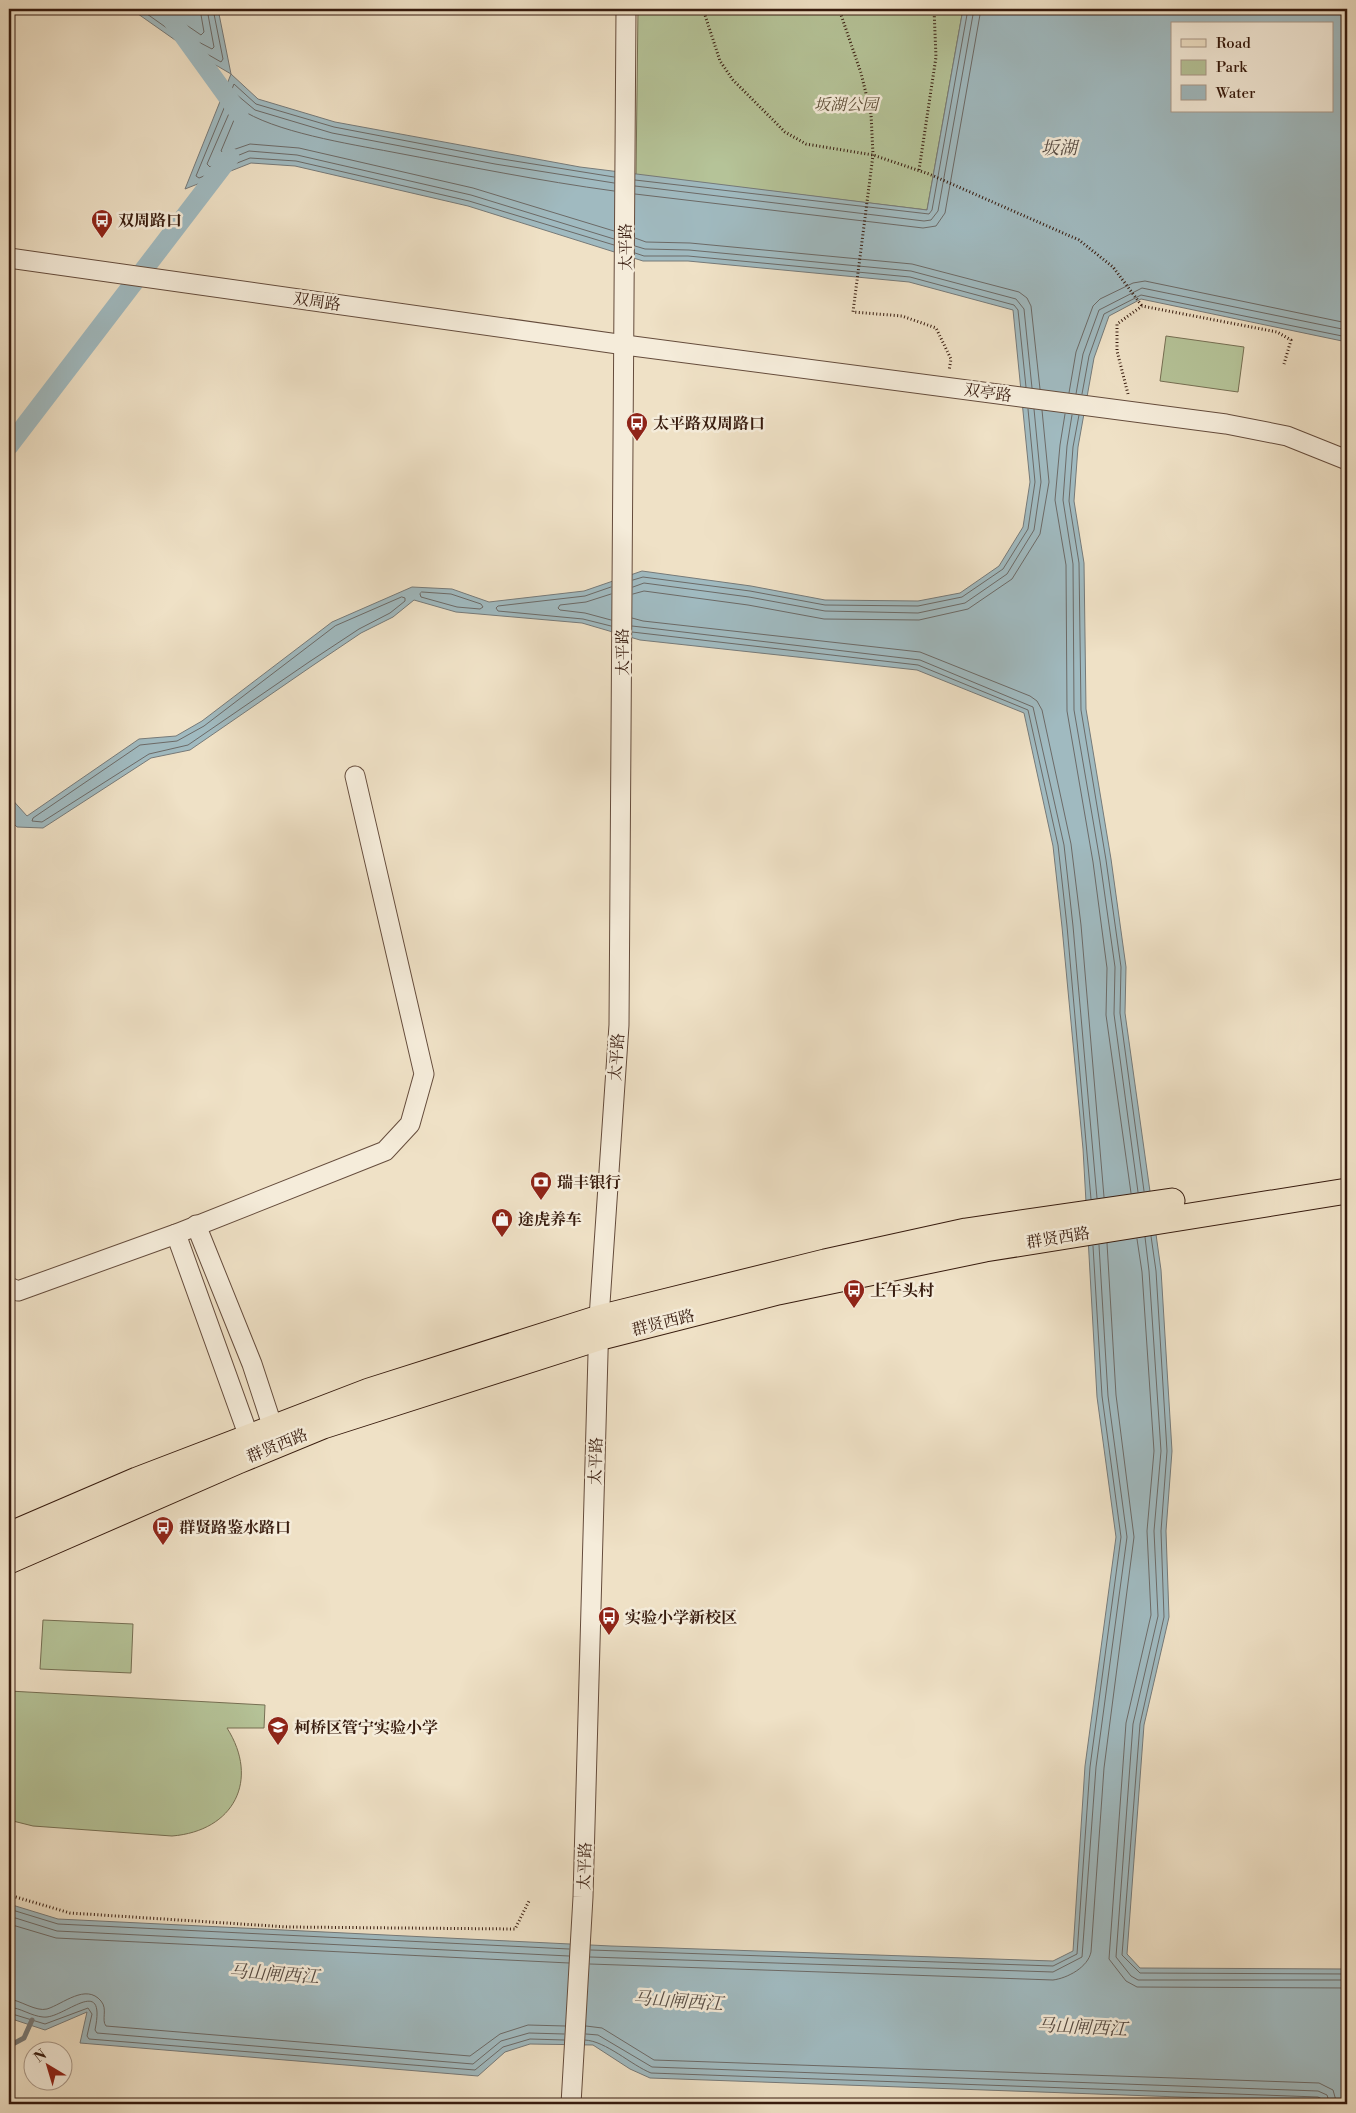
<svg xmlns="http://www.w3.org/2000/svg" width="1356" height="2113" font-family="'Libre Bodoni','Noto Serif SC',serif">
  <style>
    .green { fill: #b5c398; stroke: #766f53 }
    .water { fill: #a0bac0; stroke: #767a79; fill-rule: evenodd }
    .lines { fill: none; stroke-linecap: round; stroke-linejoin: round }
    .shore { stroke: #6c6a67; stroke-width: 1 }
    .stream { stroke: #767a79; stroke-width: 5 }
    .canal { stroke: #a0bac0; stroke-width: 19 }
    .minor-casing { stroke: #654c3c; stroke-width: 21 }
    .major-casing { stroke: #371b0e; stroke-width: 27 }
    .path { stroke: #371b0e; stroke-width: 3; stroke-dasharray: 1 2.5; stroke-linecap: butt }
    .minor { stroke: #f5ecda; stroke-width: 19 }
    .major { stroke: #efe1c6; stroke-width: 25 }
    .labels { text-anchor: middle; stroke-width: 5; stroke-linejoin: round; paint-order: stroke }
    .park-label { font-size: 16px; font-style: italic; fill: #5d4d37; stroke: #f5ecda }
    .poi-label { font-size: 16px; font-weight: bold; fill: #371b0e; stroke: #f5ecda; text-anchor: start }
    .street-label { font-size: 16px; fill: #371b0e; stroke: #f5ecda }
    .water-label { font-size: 18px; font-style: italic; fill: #564b43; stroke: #f5ecda }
  </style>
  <rect width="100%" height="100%" fill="#efe1c6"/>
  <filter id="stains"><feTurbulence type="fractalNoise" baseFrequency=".004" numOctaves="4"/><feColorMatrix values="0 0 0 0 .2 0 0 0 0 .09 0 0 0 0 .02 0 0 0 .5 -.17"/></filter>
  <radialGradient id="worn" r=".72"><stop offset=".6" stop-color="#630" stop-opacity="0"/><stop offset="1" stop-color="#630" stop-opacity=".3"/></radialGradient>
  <!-- green -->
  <g class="green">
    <path d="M638,9H963L927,210L636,175Z"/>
    <path d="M1166,336L1244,347L1238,392L1160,381Z"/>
    <path d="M43,1620L133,1624L131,1673L40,1669Z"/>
    <path d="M9,1691L265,1705L264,1728H227C260,1780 234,1831 172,1836L33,1826L9,1820Z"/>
  </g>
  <!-- water -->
  <path class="water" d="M131,9H218L231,74L258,99L335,122L580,167L927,210L963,9H1347V342L1141,299L1109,316L1094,358L1078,447L1074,501L1084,563L1086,709L1111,859L1126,967L1125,1013L1161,1270L1172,1451L1166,1531L1169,1617L1144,1725L1127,1954L1140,1968L1347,1969V2103L650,2078L630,2069L593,2045L530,2044L505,2052L478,2076L80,2043L87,2012L45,2030L9,2018V1904L58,1919L611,1946L1053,1961L1073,1951L1085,1766L1116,1537L1097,1397L1083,1149L1062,927L1053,846L1024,713L917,670L640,640L582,623L456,612L414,600L393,617L361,633L312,666L190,750L151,758L43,828L17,827L9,819V796L27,816L139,739L176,736L202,721L332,622L412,587L452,589L489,602L584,591L642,571L751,586L825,600L918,601L960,593L999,566L1023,527L1030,482L1013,310L909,282L688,261H643L468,206L295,166L251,163L185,189L231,74L185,47ZM1172,24H1332V111H1172Z"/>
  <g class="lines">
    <!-- shore -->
    <g class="shore">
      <path d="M140,9L188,43L221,62L223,59L213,9"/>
      <path d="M151,9L191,38L212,49L214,47L207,9"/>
      <path d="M163,9L201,35L204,32L200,9"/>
      <path d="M635,180L929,214L932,210L968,9"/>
      <path d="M635,186L924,221L931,220L938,211L974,9"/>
      <path d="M635,194L923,228L936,226L945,213L981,9"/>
      <path d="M614,231L473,188L299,148L250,144L224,153L221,151L239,108C273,132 350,144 392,152C466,166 540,181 614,191"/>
      <path d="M635,238L646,242L690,243L912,264L1019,292L1027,298L1031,306L1040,389"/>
      <path d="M614,239L471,195L297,155L249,151L210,167L207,164L237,95L255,110L332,133L495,164L614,183"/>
      <path d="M614,245L469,201L296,161L250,158L199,178L196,176L234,84L256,104L334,127L496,158L614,177"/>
      <path d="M635,246L645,249L689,250L911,271L1016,299L1024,309L1032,388"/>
      <path d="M635,253L644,256H688L910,277L1014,305L1018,310L1026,387"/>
      <path d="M1069,393L1076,352L1093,306L1100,299L1133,283L1145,281L1347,323"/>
      <path d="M1076,394L1083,354L1099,310L1142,288L1347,330"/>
      <path d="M1082,394L1089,356L1104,314L1141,295L1347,337"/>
      <path d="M1065,414L1060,445L1055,500L1066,565L1067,711L1093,862L1107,968L1106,1015L1131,1193"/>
      <path d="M1072,415L1067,446L1063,500L1073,564L1074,710L1100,861L1115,967L1114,1014L1138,1192"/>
      <path d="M1079,415L1073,447L1069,501L1079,563L1081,710L1106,860L1121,967L1120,1013L1144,1191"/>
      <path d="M633,580L643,577L750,591L825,605L918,606L962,597L1003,569L1028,529L1035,482L1028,409"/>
      <path d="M633,587L644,583L749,597L825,611L918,613L965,603L1007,574L1034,530L1041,482L1034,409"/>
      <path d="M422,592L451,594L481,604L483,607L480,609L457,607L421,597L420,594Z"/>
      <path d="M633,594L644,591L748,605L824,619L919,620L968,609L1012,579L1040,534L1049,482L1042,410"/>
      <path d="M402,597L405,598V601L390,613L359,629L309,662L188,745L149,754L42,822L32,821L33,818L140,745L177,741L204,726L335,626Z"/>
      <path d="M632,618L643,621L920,652L1030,696L1037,701L1042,710L1071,844L1081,925L1104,1197"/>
      <path d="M611,620L585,613L560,610L558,608L560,605L586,602L611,594"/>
      <path d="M611,626L583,619L498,611L496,608L498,606L585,596L611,587"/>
      <path d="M632,626L920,660L1033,707L1064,845L1073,926L1097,1198"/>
      <path d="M632,632L918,665L1028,710L1058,845L1067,926L1091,1199"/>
      <path d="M1151,1236L1156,1271L1167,1451L1161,1531L1164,1617L1140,1724L1122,1955L1140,1973L1347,1974"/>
      <path d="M1145,1237L1149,1271L1161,1451L1154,1531L1158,1616L1133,1724L1116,1957L1131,1976L1138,1980H1347"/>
      <path d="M1137,1239L1142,1272L1154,1451L1147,1531L1151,1615L1126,1723L1109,1959L1126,1981L1137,1987L1347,1988"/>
      <path d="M9,1909L58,1924L569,1949"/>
      <path d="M9,1916L57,1931L569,1956"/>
      <path d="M9,1924L56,1938L569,1963"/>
      <path d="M591,1950L1053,1966L1077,1954L1090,1767L1121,1537L1102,1396L1093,1246"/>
      <path d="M590,1957L1053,1972L1082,1957L1096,1767L1127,1537L1108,1396L1099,1245"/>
      <path d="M590,1964L1053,1980C1068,1978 1088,1967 1091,1952L1104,1768L1134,1537L1116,1395L1107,1243"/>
      <path d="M9,1999C20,2000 36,2012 47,2009C63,2004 86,1983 101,2001C108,2009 101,2020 106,2026L470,2056L500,2034L528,2025L565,2026"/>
      <path d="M9,2007C21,2008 31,2016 43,2017C63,2020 107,1972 95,2030L97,2033L473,2064L501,2041L529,2033L564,2034"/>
      <path d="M9,2013L45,2024L88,2008L92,2014L87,2036L89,2039L475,2070L503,2047L530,2039L564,2040"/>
      <path d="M586,2026L602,2028L654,2060L1319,2083L1333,2090L1337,2104"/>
      <path d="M586,2034L598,2035L652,2067L1318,2091L1327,2095L1330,2104"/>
      <path d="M585,2040C606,2041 631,2065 651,2073L1318,2097L1322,2099L1324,2104"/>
    </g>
    <!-- stream -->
    <path class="stream" d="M9,2046L24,2038L32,2020"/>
    <!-- canal -->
    <g class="canal">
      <path d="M164,9L239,113"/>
      <path d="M9,446L230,157"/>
    </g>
    <!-- minor casing -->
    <g class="minor-casing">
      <g id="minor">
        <path d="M9,258L625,345L1226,424L1287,436L1347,460"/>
        <path d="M196,1225L252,1364L273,1428"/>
        <path d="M176,1234L249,1437"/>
        <path d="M9,1287L18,1291L176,1234L385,1151L410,1124L424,1074L355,776"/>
        <path d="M571,2104L583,1897L599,1318L619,1025L626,9"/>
      </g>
    </g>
    <!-- major casing -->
    <g class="major-casing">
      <g id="major">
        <path d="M9,1535L137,1480L369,1391L599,1318L825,1262L966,1231L1172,1201"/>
        <path d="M9,1561L238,1461L323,1426L598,1338L778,1292L985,1249L1347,1191"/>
      </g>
    </g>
    <!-- path -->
    <g class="path">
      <path d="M703,9L720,61L733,80L785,132L806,144L873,155L929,174L1079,240L1113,267L1142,306"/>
      <path d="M839,9L861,73L871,114L873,155L853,312L902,316L936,328L951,359L949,371"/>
      <path d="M919,170L936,57L934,9"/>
      <path d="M1128,394L1117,351V324L1142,306L1277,332L1291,340L1284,364"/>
      <path d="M9,1895L70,1913L288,1927L515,1929L529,1901"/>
    </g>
    <!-- minor -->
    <use href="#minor" class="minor"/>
    <!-- major -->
    <use href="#major" class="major"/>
  </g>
  <!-- icons -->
  <defs>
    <g id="bus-pin" transform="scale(1.125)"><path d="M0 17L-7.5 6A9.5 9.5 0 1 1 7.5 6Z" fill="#8f2418" stroke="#f5ecda"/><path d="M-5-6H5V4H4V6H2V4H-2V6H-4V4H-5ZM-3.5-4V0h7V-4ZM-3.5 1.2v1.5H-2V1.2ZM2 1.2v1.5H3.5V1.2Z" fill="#fff"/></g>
    <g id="bank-pin" transform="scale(1.125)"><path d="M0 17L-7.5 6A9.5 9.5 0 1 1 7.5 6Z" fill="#8f2418" stroke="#f5ecda"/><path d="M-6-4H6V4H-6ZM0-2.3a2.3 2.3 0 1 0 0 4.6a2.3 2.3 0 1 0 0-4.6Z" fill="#fff"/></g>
    <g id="shop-pin" transform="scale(1.125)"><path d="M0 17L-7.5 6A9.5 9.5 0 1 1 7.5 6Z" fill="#8f2418" stroke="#f5ecda"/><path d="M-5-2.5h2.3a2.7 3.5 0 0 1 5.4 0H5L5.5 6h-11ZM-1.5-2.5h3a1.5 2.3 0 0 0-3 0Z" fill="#fff"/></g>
    <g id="school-pin" transform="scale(1.125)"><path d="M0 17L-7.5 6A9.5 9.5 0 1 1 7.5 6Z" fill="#8f2418" stroke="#f5ecda"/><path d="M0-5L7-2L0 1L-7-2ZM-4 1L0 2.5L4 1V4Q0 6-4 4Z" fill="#fff"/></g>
  </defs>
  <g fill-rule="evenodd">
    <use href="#bus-pin" x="102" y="220"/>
    <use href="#bus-pin" x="637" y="423"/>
    <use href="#bank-pin" x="541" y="1182"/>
    <use href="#shop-pin" x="502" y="1219"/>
    <use href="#bus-pin" x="854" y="1290"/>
    <use href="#bus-pin" x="163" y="1527"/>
    <use href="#bus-pin" x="609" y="1617"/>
    <use href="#school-pin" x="278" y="1727"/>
  </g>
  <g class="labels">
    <!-- park labels -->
    <g class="park-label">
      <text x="846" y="110">坂湖公园</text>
    </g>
    <!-- poi labels -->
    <g class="poi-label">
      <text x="118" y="226">双周路口</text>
      <text x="653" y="429">太平路双周路口</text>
      <text x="557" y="1188">瑞丰银行</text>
      <text x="518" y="1225">途虎养车</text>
      <text x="870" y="1296">上午头村</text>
      <text x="179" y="1533">群贤路鉴水路口</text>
      <text x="625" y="1623">实验小学新校区</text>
      <text x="294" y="1733">柯桥区管宁实验小学</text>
    </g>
    <!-- street labels -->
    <g class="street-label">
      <text transform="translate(625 247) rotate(-90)" y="6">太平路</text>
      <text transform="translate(317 301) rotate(8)" y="6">双周路</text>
      <text transform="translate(988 392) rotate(8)" y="6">双亭路</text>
      <text transform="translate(622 652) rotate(-90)" y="6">太平路</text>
      <text transform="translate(616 1057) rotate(-86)" y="6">太平路</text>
      <text transform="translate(1058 1237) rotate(-9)" y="6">群贤西路</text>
      <text transform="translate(663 1322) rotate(-14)" y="6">群贤西路</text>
      <text transform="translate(277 1445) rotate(-22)" y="6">群贤西路</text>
      <text transform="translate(595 1461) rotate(-88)" y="6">太平路</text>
      <text transform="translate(584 1866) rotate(-88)" y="6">太平路</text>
    </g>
    <!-- water labels -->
    <g class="water-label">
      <text x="1059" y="154">坂湖</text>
      <text transform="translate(274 1974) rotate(4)" y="6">马山闸西江</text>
      <text transform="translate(678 2001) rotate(4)" y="6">马山闸西江</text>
      <text transform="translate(1082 2027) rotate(3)" y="6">马山闸西江</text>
    </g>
  </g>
  <!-- margin -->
  <rect width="1356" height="2113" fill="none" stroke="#efe1c6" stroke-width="30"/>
  <rect x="10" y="10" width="1336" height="2093" fill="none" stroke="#371b0e" stroke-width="2.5"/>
  <rect x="15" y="15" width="1326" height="2083" fill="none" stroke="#371b0e"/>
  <!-- legend -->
  <rect x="1171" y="22" width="162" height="90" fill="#f5ecda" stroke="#a99888"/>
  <rect x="1181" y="39" width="25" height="8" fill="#efe1c6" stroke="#a99888"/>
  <text x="1216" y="48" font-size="15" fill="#371b0e">Road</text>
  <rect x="1181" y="60" width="25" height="15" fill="#b5c398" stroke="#a99888"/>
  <text x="1216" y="72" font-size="15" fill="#371b0e">Park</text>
  <rect x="1181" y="85" width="25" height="15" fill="#a0bac0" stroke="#a99888"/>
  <text x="1216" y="98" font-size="15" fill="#371b0e">Water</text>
  <!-- north arrow -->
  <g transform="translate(48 2066) rotate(322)"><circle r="24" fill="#f5ecda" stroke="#a99888"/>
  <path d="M0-4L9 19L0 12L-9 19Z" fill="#8f2418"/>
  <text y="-8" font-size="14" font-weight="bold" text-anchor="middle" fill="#371b0e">N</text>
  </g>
  <rect width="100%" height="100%" filter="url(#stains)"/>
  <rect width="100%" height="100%" fill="url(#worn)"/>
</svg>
